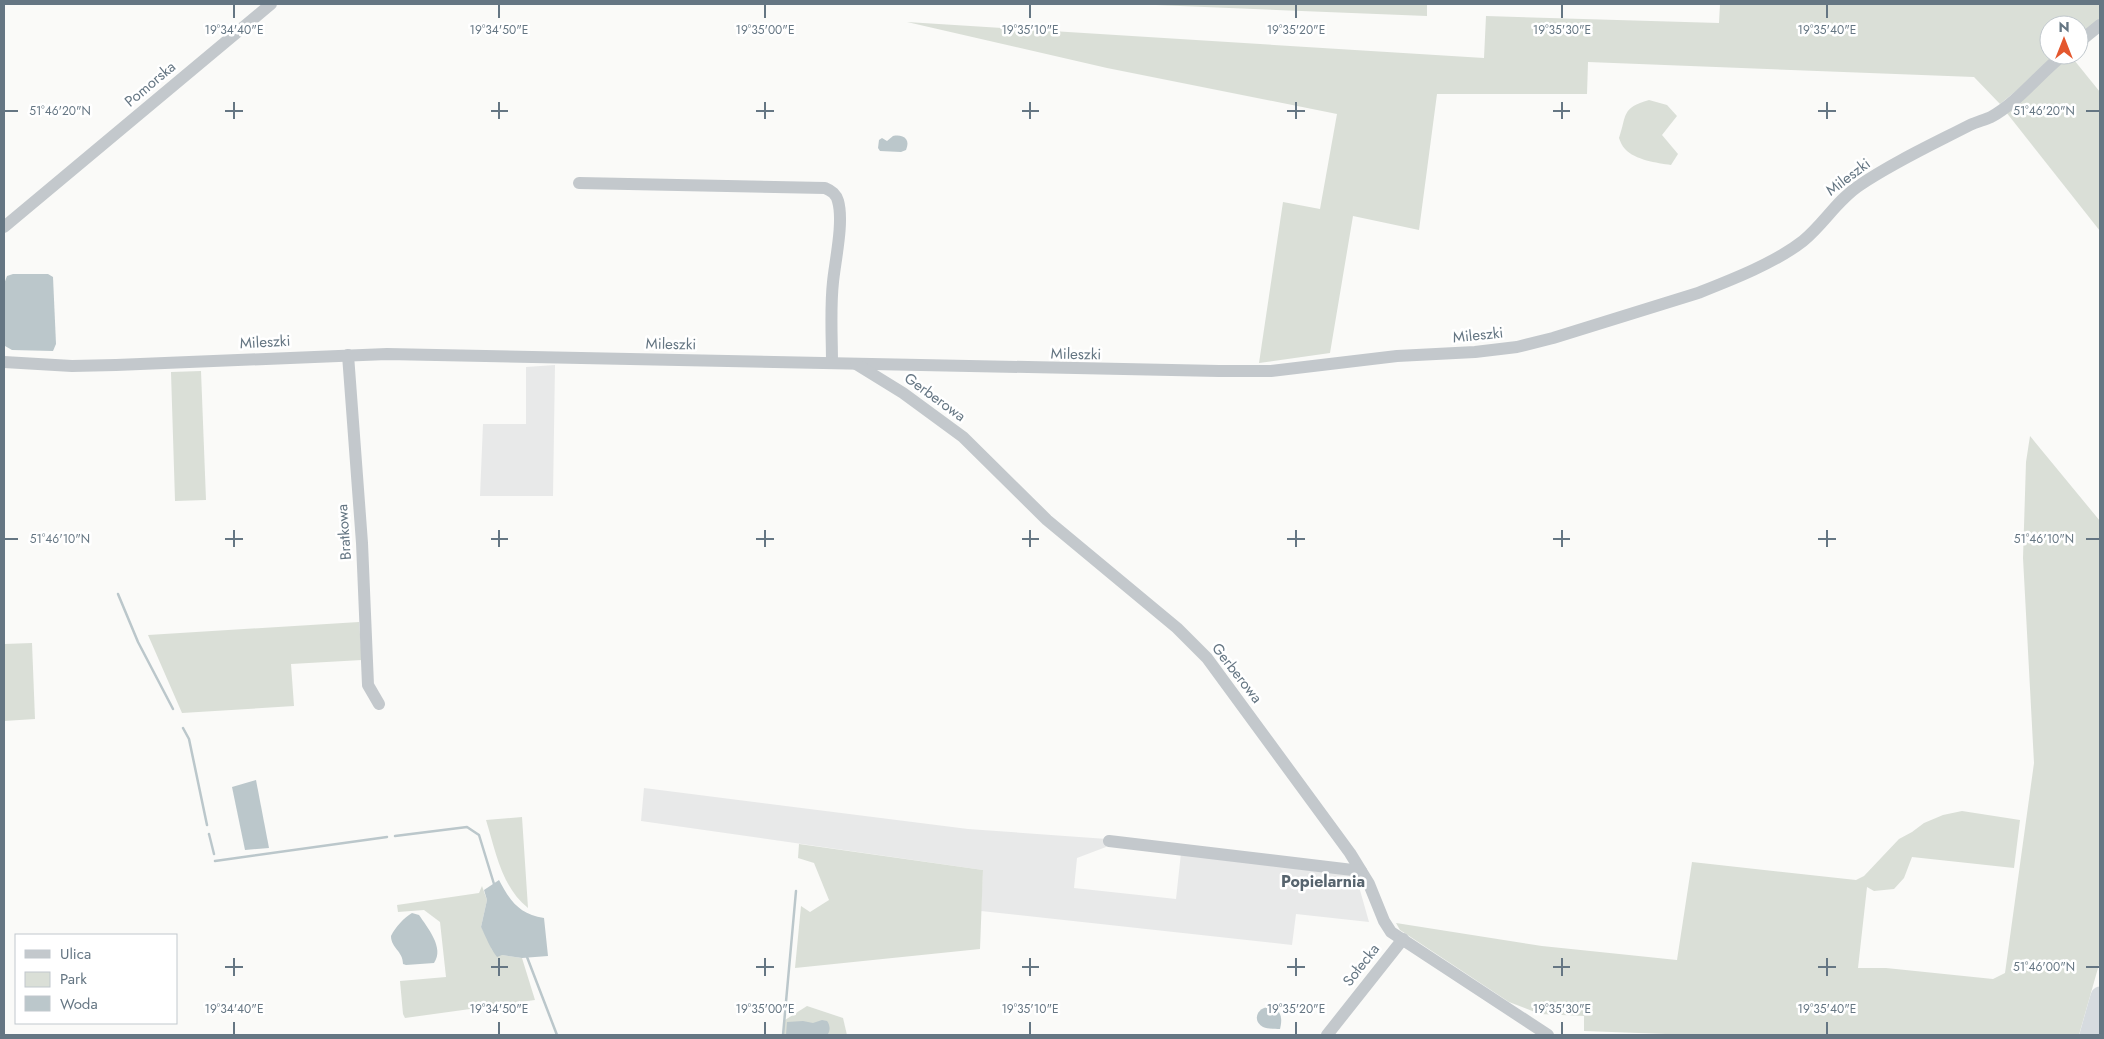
<svg xmlns="http://www.w3.org/2000/svg" width="2104" height="1039" font-family="Jost,sans-serif">
  <style>
    .built { fill: #e8e9e9 }
    .green { fill: #dadfd7 }
    .water { fill: #bbc7cb }
    .lines { fill: none; stroke-linecap: round; stroke-linejoin: round }
    .stream { stroke: #bbc7cb; stroke-width: 2.5 }
    .minor { stroke: #c3c8cc; stroke-width: 12 }
    .highway { stroke: #d6dbdf; stroke-width: 19 }
    .ticks { fill: none; stroke: #657683; stroke-width: 2 }
    .labels { text-anchor: middle; stroke-width: 5; stroke-linejoin: round; paint-order: stroke }
    .street-label { font-size: 15px; fill: #657683; stroke: #fff }
    .neighbourhood-label { font-size: 16px; font-weight: bold; fill: #57646e; stroke: #fff }
    .ticks-label { font-size: 12px; text-anchor: middle; fill: #657683; stroke: #fff; stroke-width: 5; stroke-linejoin: round; paint-order: stroke }
  </style>
  <rect width="100%" height="100%" fill="#fafaf8"/>
  <!-- built -->
  <g class="built">
    <path d="M555,365L553,496H480L483,424H526V367Z"/>
    <path d="M644,788L968,829L1107,839L1106,847L1077,858L1074,888L1176,899L1181,853L1356,876L1369,922L1296,914L1292,945L981,911L983,870L641,821Z"/>
  </g>
  <!-- green -->
  <g class="green">
    <path d="M1131,4H1427V16Z"/>
    <path d="M1720,4H2100V22L2079,39V25H2049V55H2060L2000,104L1974,77L1588,62L1587,94H1437L1419,230L1353,216L1330,353L1259,363L1283,202L1320,209L1337,114L1107,68L907,22L1484,58L1486,16L1719,23Z"/>
    <path d="M2066,55H2070L2100,92V231L2006,112Z"/>
    <path d="M1649,100L1667,105L1677,116L1662,135L1678,154L1671,165C1657,163 1635,160 1625,149C1622,146 1620,141 1619,138C1627,115 1621,108 1649,100Z"/>
    <path d="M201,371L206,500L175,501L171,372Z"/>
    <path d="M2030,436L2100,521V961L2079,1035H1693L1584,1031V1016L1540,1014L1509,1002L1400,930L1396,923L1542,946L1677,960L1692,862L1856,880L1864,876L1899,839L1912,832L1924,823L1943,815L1962,811L2020,820L2014,868L1912,857L1904,878L1894,889L1874,891L1867,887L1858,968H1886L1993,979L2005,973L2034,763L2023,558L2026,462Z"/>
    <path d="M359,622L362,660L291,664L294,706L182,713L148,635Z"/>
    <path d="M32,643L35,719L4,721V644Z"/>
    <path d="M522,817L528,908C501,886 496,852 486,820Z"/>
    <path d="M799,844L983,870L980,949L795,968L801,906L810,912L829,900L814,863L798,858Z"/>
    <path d="M482,886L487,900L481,927L490,942L492,950L502,955L522,958L535,1000L405,1018L403,1014L400,981L446,977L440,922L424,910L398,912L397,905L479,893Z"/>
    <path d="M807,1006L843,1018L847,1035H783L785,1020Z"/>
  </g>
  <!-- water -->
  <g class="water">
    <path d="M893,136C903,134 911,139 906,150L901,152L880,151L878,148L879,140L882,138L887,141Z"/>
    <path d="M13,274H48L53,277L56,344L53,351L12,350L5,346L4,284L7,276Z"/>
    <path d="M256,780L269,848L245,850L232,787Z"/>
    <path d="M499,880C510,901 519,914 544,918L548,956L522,958L502,955L497,957C490,948 486,937 481,927L487,900L484,890Z"/>
    <path d="M412,913L419,915C427,927 445,948 434,963L406,965L403,964C403,951 391,948 391,936C396,926 404,918 412,913Z"/>
    <path d="M1268,1007C1281,1009 1283,1017 1280,1029C1275,1029 1268,1029 1263,1027C1252,1021 1257,1008 1268,1007Z"/>
    <path d="M822,1020L827,1021C830,1025 831,1031 827,1035H786L787,1022L803,1021L813,1023Z"/>
  </g>
  <g class="lines">
    <!-- stream -->
    <g class="stream">
      <path d="M118,594L138,642L173,709"/>
      <path d="M183,728L189,739L207,825"/>
      <path d="M209,834L214,854"/>
      <path d="M395,836L467,827L479,835L494,884"/>
      <path d="M215,861L387,837"/>
      <path d="M527,957L557,1035"/>
      <path d="M783,1035L796,891"/>
    </g>
    <!-- minor -->
    <g class="minor">
      <path d="M2079,42L2100,25"/>
      <path d="M579,183L825,188C832,191 836,194 838,201C844,222 835,261 833,282C830,309 832,336 832,363"/>
      <path d="M4,227L271,4"/>
      <path d="M348,355L362,543L368,685L379,704"/>
      <path d="M4,362L72,366L116,365L387,354L1219,371H1271L1397,356L1475,352L1517,347L1553,338L1698,293C1731,280 1775,263 1803,241C1824,224 1837,200 1860,185C1894,162 1933,144 1970,125C1976,122 1984,120 1991,117C2017,103 2039,74 2063,55"/>
      <path d="M856,364L903,393L963,437L1047,520L1177,628L1207,658L1350,853L1369,884L1384,921L1391,932L1548,1035"/>
      <path d="M1109,841L1361,871"/>
      <path d="M1327,1035L1403,939"/>
    </g>
    <!-- highway -->
    <path class="highway" d="M2089,1035L2100,996"/>
  </g>
  <!-- ticks -->
  <path class="ticks" d="M234,5V18M499,5V18M765,5V18M1030,5V18M1296,5V18M1562,5V18M1827,5V18M234,102V119M499,102V119M765,102V119M1030,102V119M1296,102V119M1562,102V119M1827,102V119M5,111H18M225,111H243M491,111H508M756,111H774M1022,111H1039M1287,111H1305M1553,111H1570M1818,111H1836M2086,111H2099M234,530V547M499,530V547M765,530V547M1030,530V547M1296,530V547M1562,530V547M1827,530V547M5,539H18M225,539H243M491,539H508M756,539H774M1022,539H1039M1287,539H1305M1553,539H1570M1818,539H1836M2086,539H2099M234,958V976M499,958V976M765,958V976M1030,958V976M1296,958V976M1562,958V976M1827,958V976M225,967H243M491,967H508M756,967H774M1022,967H1039M1287,967H1305M1553,967H1570M1818,967H1836M2086,967H2099M234,1022V1034M499,1022V1034M765,1022V1034M1030,1022V1034M1296,1022V1034M1562,1022V1034M1827,1022V1034"/>
  <g class="labels">
    <!-- street labels -->
    <g class="street-label">
      <text transform="translate(150 84) rotate(-40)" y="5">Pomorska</text>
      <text transform="translate(1848 177) rotate(-37)" y="5">Mileszki</text>
      <text transform="translate(1478 335) rotate(-6)" y="5">Mileszki</text>
      <text transform="translate(265 342) rotate(-3)" y="5">Mileszki</text>
      <text transform="translate(671 344) rotate(1)" y="5">Mileszki</text>
      <text transform="translate(1076 354) rotate(1)" y="5">Mileszki</text>
      <text transform="translate(935 397) rotate(36)" y="5">Gerberowa</text>
      <text transform="translate(344 532) rotate(-94)" y="5">Bratkowa</text>
      <text transform="translate(1237 673) rotate(52)" y="5">Gerberowa</text>
      <text transform="translate(1361 965) rotate(-52)" y="5">Sołecka</text>
    </g>
    <!-- neighbourhood labels -->
    <g class="neighbourhood-label">
      <text x="1323" y="887">Popielarnia</text>
    </g>
  </g>
  <g class="ticks-label">
    <text x="234" y="34">19°34'40"E</text>
    <text x="499" y="34">19°34'50"E</text>
    <text x="765" y="34">19°35'00"E</text>
    <text x="1030" y="34">19°35'10"E</text>
    <text x="1296" y="34">19°35'20"E</text>
    <text x="1562" y="34">19°35'30"E</text>
    <text x="1827" y="34">19°35'40"E</text>
    <text x="60" y="115">51°46'20"N</text>
    <text x="2044" y="115">51°46'20"N</text>
    <text x="60" y="543">51°46'10"N</text>
    <text x="2044" y="543">51°46'10"N</text>
    <text x="2044" y="971">51°46'00"N</text>
    <text x="234" y="1013">19°34'40"E</text>
    <text x="499" y="1013">19°34'50"E</text>
    <text x="765" y="1013">19°35'00"E</text>
    <text x="1030" y="1013">19°35'10"E</text>
    <text x="1296" y="1013">19°35'20"E</text>
    <text x="1562" y="1013">19°35'30"E</text>
    <text x="1827" y="1013">19°35'40"E</text>
  </g>
  <!-- border -->
  <rect width="2104" height="1039" fill="none" stroke="#657683" stroke-width="10"/>
  <!-- legend -->
  <rect x="15" y="934" width="162" height="90" fill="#ffffff" stroke="#c1c8cd"/>
  <rect x="25" y="950" width="25" height="8" fill="#c3c8cc" stroke="#c1c8cd"/>
  <text x="60" y="959" font-size="15" fill="#657683">Ulica</text>
  <rect x="25" y="972" width="25" height="15" fill="#dadfd7" stroke="#c1c8cd"/>
  <text x="60" y="984" font-size="15" fill="#657683">Park</text>
  <rect x="25" y="996" width="25" height="15" fill="#bbc7cb" stroke="#c1c8cd"/>
  <text x="60" y="1009" font-size="15" fill="#657683">Woda</text>
  <!-- north arrow -->
  <g transform="translate(2064 40)"><circle r="24" fill="#ffffff" stroke="#c1c8cd"/>
  <path d="M0-4L9 19L0 12L-9 19Z" fill="#e4572e"/>
  <text y="-8" font-size="14" font-weight="bold" text-anchor="middle" fill="#657683">N</text>
  </g>
</svg>
